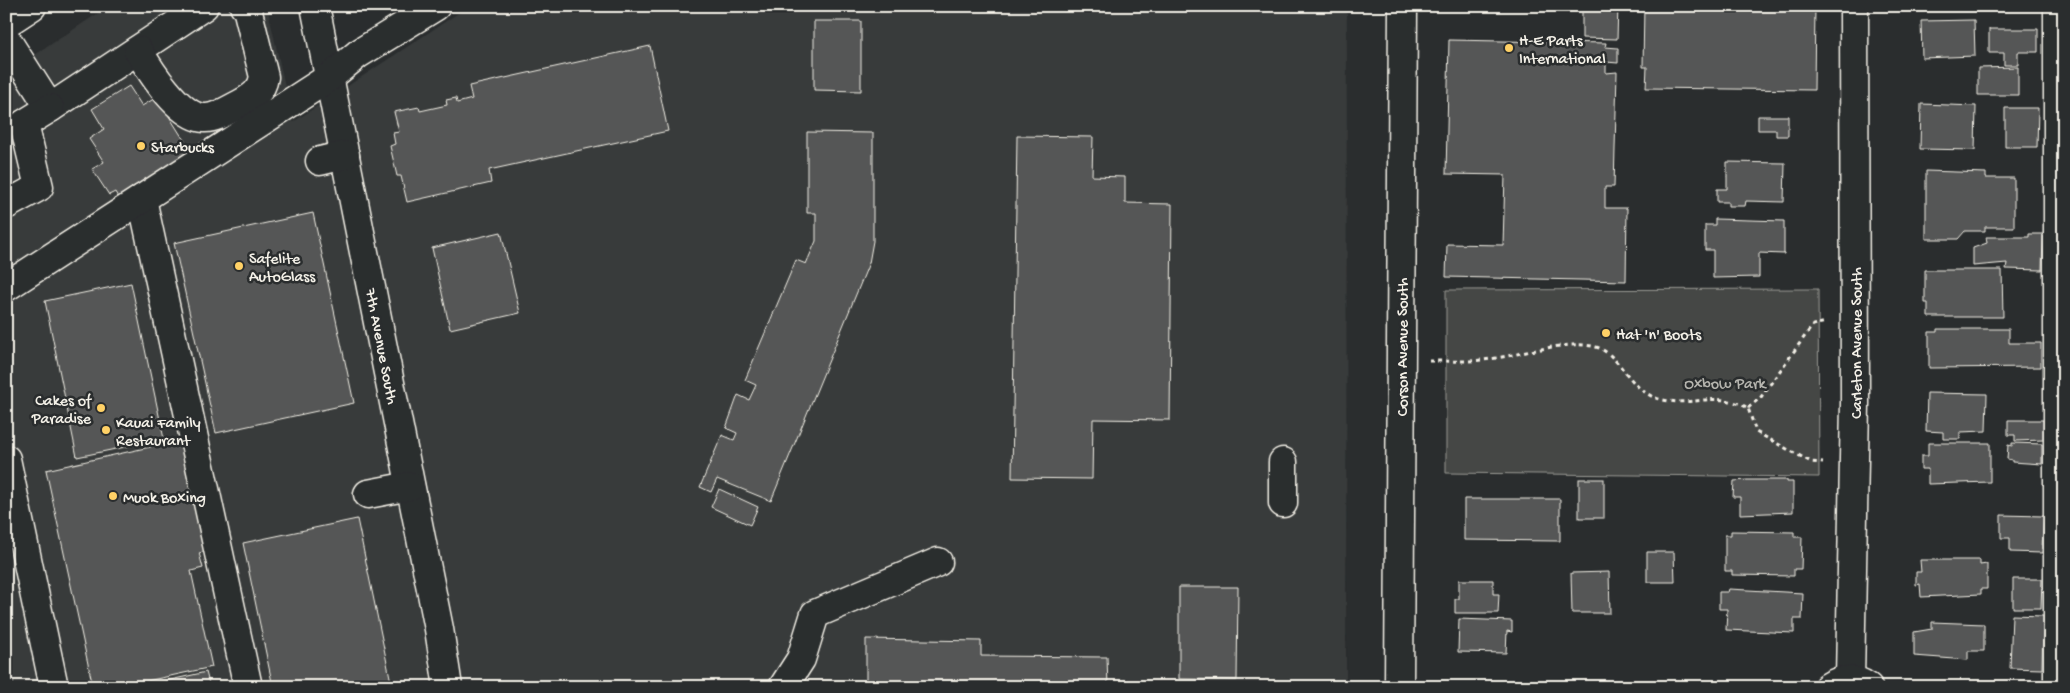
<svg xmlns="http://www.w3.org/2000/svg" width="2070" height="693" font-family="'Gochi Hand',sans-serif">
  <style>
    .built { fill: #373a3a }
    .green { fill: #444645; stroke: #9c9c96 }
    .building { fill: #555756; stroke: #f4f1e8 }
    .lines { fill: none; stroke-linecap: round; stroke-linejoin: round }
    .minor-casing { stroke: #f4f1e8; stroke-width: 31 }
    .major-casing { stroke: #f4f1e8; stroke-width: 31 }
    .path { stroke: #f4f1e8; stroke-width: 3; stroke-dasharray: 4 4; stroke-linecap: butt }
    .minor { stroke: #2a2d2e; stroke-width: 28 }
    .major { stroke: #2a2d2e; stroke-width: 28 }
    .poi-dot { fill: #ffd166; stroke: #2a2d2e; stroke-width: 2 }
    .labels { text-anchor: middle; stroke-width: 5; stroke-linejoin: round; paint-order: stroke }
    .poi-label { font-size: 16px; fill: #f4f1e8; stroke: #2a2d2e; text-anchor: start }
    .street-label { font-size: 16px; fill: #f4f1e8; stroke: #2a2d2e }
    .park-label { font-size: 16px; fill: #b6b5af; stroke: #2a2d2e }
  </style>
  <rect width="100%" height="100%" fill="#2a2d2e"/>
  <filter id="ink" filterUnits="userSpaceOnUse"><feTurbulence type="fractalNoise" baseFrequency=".02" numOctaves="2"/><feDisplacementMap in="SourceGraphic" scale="10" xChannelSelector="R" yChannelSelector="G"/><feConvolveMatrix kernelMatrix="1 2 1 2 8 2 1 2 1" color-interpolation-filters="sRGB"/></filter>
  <g filter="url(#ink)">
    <!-- built -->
    <path class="built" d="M109,6H267L293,122L469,6H1347L1346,687H6V74Z"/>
    <!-- green -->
    <path class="green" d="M1818,289L1819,477L1446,473V290Z"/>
    <!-- building -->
    <g class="building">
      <path d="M1582,6H1618L1617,39L1582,38Z"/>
      <path d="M1644,6H1815L1814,90L1646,88L1647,67H1643Z"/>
      <path d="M1974,20L1975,56L1922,58L1921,21Z"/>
      <path d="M814,21H861V91L814,90Z"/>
      <path d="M1989,29H2038V52H2018V65H2004V53H1989Z"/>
      <path d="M1449,40L1606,43L1605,47L1618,48V63L1606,62V73L1617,72L1614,187H1605V208H1627L1626,281L1446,277L1447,244L1503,245L1505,175L1446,174Z"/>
      <path d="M650,46L668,131L489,170L491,183L407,202L401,176H397L390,146L395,144L393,133L399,132L394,112L419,107L420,111L447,105L446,100L456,98L457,103L472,99L469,86Z"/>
      <path d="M2018,67V95H1978V68Z"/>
      <path d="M129,86L142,106L157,97L192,153L119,199L115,192L109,195L92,169L104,162L89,139L104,129L92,109Z"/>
      <path d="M1921,104L1976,106L1975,150L1920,149Z"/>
      <path d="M2005,108H2038L2037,147H2005Z"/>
      <path d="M1758,116H1788V136H1776V130H1758Z"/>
      <path d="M807,132L873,133V241L869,263L771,501L717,479L711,492L700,487L722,435L734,440L737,433L726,428L738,395L749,400L756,385L745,380L796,260L806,264L816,241V213H807Z"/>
      <path d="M1017,136L1093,137L1092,176L1125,177V203L1172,204L1170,420L1093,419L1092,479L1012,478Z"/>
      <path d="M1727,162L1785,163L1784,202L1746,201L1745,206H1728V202H1717V189H1727Z"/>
      <path d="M1926,171L1986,173V178H2014V227H1985V231H1965L1958,239H1926Z"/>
      <path d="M313,213L354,403L216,433L174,243Z"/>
      <path d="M1715,219L1784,221V254L1759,253V277L1713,278V250H1705V225H1715Z"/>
      <path d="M501,232L520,313L450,329L432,248Z"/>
      <path d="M2029,234H2043L2042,270L2006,269L2007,263L1973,266V248L1987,243L1986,237H2029Z"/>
      <path d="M1925,270H2002L2003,317H1928V303H1925Z"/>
      <path d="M131,283L164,439L77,457L45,301Z"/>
      <path d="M1937,329H2009V343H2041V367L1929,368V332H1937Z"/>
      <path d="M1927,393L1987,394L1986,431L1960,432V439H1943V432L1926,431Z"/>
      <path d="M2008,420H2043V440L2015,441V435H2008Z"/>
      <path d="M186,439L210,550L199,553L203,568L191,571L212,667L119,687H93L46,470Z"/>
      <path d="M1928,443H1990V482L1928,484V469H1921V456H1928Z"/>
      <path d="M2012,443L2042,444V464L2012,462V460L2007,459L2008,445L2012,446Z"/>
      <rect x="1579" y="479" width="25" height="39"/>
      <path d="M1747,480H1787V482H1793V512L1740,514V497H1733L1734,481Z"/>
      <path d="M719,489L758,507L750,525L711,507Z"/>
      <path d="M1464,499H1560V541L1464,540Z"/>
      <path d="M2001,515L2043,516L2042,553L2010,552V538H2001Z"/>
      <path d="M357,519L392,687H273L243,543Z"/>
      <path d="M1731,531L1794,532V537H1802L1801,569H1794V576L1732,575V571H1725V535H1731Z"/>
      <path d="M1647,552H1674L1675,582H1647Z"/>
      <path d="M1920,560H1980V565L1987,564V589H1981V594L1921,597L1920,584L1916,585V572H1921Z"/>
      <path d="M1609,572L1610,613H1572L1571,573Z"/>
      <path d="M2013,579H2042L2041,608H2013Z"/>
      <path d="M1459,580H1493V594H1499L1498,613H1455V599H1459Z"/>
      <path d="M1179,587H1238L1237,680L1179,679Z"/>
      <path d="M1729,589L1803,593L1802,619H1794V633L1726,630L1727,609H1719V592H1728Z"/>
      <path d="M2012,615L2043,616L2042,669L2010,668Z"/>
      <path d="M1459,619L1512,621V632L1507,631L1506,653L1458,652Z"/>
      <path d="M1932,622L1984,624V651H1968V660L1914,656V632L1932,629Z"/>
      <path d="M866,639L981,641V656L1107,657L1108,687H866Z"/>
      <path d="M6,651L14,686L10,687H6Z"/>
      <path d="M206,672L210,687H139Z"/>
    </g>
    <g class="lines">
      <!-- minor casing -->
      <g class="minor-casing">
        <g id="minor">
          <path d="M315,6L439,629L448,687"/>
          <path d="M2058,6V687"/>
          <path d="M6,39L50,108L204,6"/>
          <path d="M138,50C149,69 179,117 204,118C215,119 230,109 240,104C252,98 262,91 264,77L247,8L244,6"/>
          <path d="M320,161L345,155"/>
          <path d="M142,199L248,687"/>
          <path d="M6,205L39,187L24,124L50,108"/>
          <path d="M6,287L330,77L358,54L436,6"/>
          <path d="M6,459L54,687"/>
          <path d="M1283,462V503"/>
          <path d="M368,494L410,486"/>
          <path d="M1850,680L1855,403L1854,6"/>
          <path d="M783,687L801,659L815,614L938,562"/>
          <path d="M1399,687L1403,6"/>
          <path d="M1828,687C1842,678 1855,678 1868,687"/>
        </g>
      </g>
      <!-- major casing -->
      <g class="major-casing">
        <path id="major" d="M6,23L32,6"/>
      </g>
      <!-- path -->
      <g class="path">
        <path d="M1429,361C1450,361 1470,362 1490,359C1521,355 1566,339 1596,347C1622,355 1629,393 1663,400C1696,407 1715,390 1748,408L1756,432L1811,462L1823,463"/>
        <path d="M1748,408L1761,397L1813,325L1826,322"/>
      </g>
      <!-- minor -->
      <use href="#minor" class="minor"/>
      <!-- major -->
      <use href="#major" class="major"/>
    </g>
  </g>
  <!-- markers -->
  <g class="poi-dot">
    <circle cx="1509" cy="48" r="5"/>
    <circle cx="141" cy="146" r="5"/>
    <circle cx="239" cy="266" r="5"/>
    <circle cx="1606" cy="333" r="5"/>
    <circle cx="101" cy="408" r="5"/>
    <circle cx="106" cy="430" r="5"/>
    <circle cx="113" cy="496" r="5"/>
  </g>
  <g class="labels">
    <!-- poi labels -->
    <g class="poi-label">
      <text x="1519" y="45">H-E Parts<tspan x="1519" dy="18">International</tspan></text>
      <text x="151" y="152">Starbucks</text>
      <text x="249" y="263">Safelite<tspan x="249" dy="18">AutoGlass</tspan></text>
      <text x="1616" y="339">Hat 'n' Boots</text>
      <text x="91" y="405" text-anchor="end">Cakes of<tspan x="91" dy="18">Paradise</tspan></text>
      <text x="116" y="427">Kauai Family<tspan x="116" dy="18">Restaurant</tspan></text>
      <text x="123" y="502">Muok Boxing</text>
    </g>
    <!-- street labels -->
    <g class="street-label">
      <text transform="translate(1855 343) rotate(-90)" y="6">Carleton Avenue South</text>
      <text transform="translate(383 346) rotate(79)" y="6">7th Avenue South</text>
      <text transform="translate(1401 347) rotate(-90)" y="6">Corson Avenue South</text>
    </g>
    <!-- park labels -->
    <g class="park-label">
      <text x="1725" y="388">Oxbow Park</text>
    </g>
  </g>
  <!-- margin -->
  <rect width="2070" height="693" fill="none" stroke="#2a2d2e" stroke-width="25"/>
  <rect x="12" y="12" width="2045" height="668" fill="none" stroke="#f4f1e8" stroke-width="2" filter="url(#ink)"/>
</svg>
